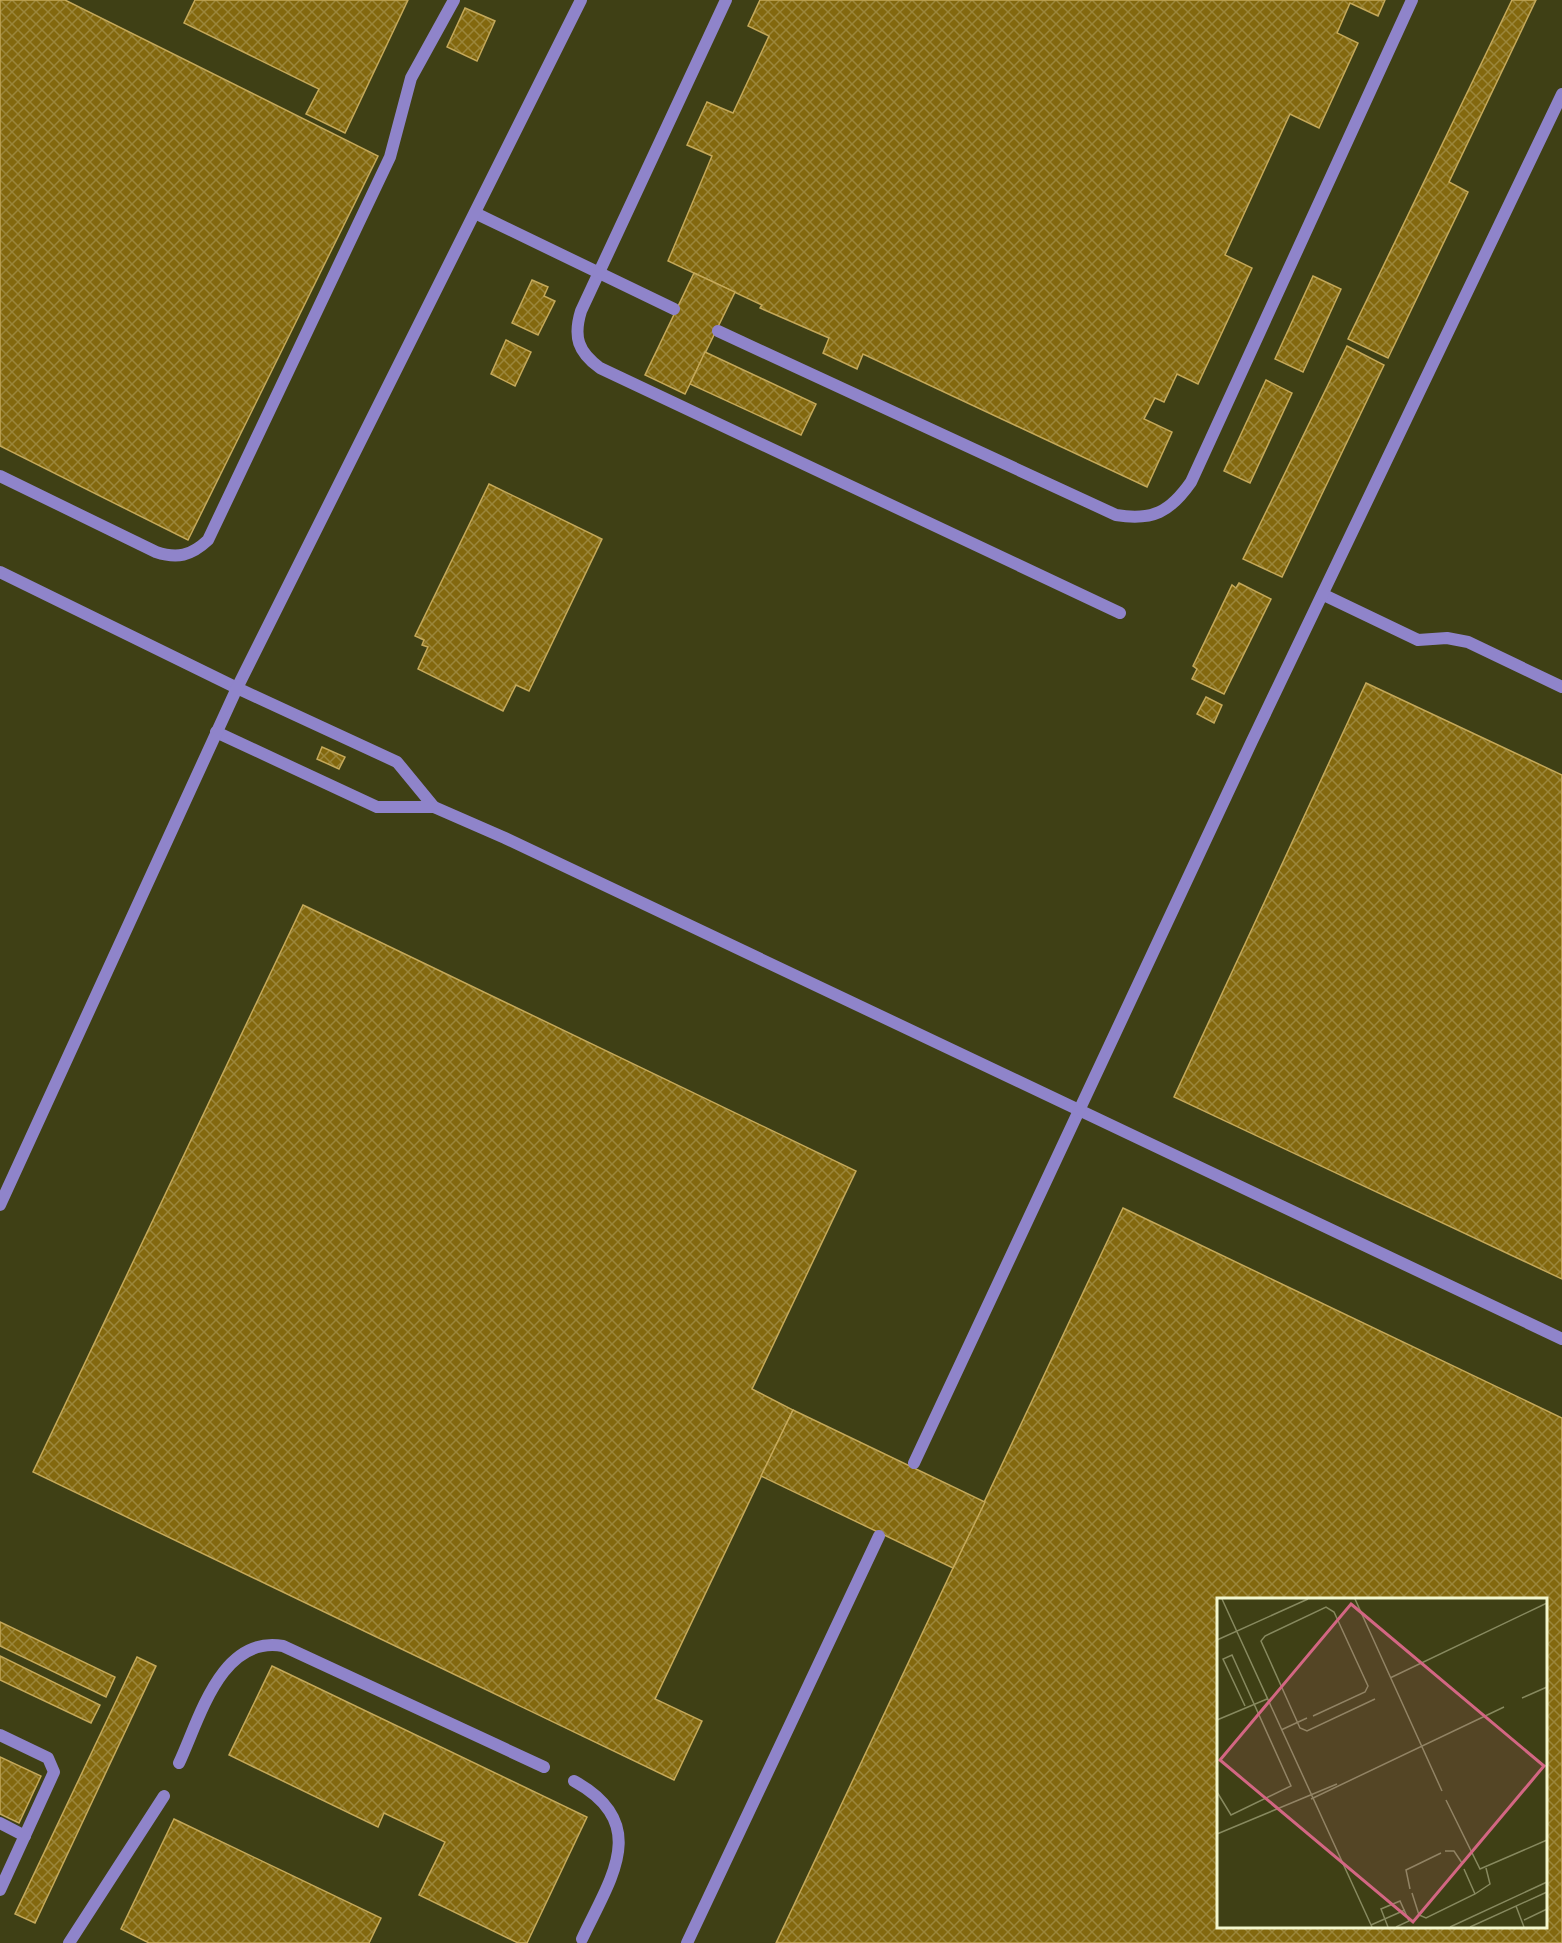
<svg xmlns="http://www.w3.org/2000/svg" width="1562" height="1943" font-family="Merriweather,serif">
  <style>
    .building { fill: url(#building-cross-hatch); stroke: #c5a95a; stroke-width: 1.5; fill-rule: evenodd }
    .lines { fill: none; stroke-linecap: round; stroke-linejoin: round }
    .service { stroke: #8f84ca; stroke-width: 12 }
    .minor { stroke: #8f84ca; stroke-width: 12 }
    .inset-road { fill: none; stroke: #87895f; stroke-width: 1.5 }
    .view { fill: #d36683; fill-opacity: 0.15; stroke: #d36683; stroke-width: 3 }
    .inset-edge { fill: none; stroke: #f3f6ce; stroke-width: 3 }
  </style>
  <defs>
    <pattern id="building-cross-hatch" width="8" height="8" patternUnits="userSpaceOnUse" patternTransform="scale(1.5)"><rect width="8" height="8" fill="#83680e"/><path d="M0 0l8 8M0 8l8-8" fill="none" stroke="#9b863b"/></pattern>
  </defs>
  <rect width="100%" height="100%" fill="#3f4015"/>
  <!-- building -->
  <g class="building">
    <path d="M0,0H65L378,156L188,540L0,446Z"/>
    <path d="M195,0H408L345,133L306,114L319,89L184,23Z"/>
    <path d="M760,0H1385L1378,16L1350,3L1337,33L1358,43L1319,128L1290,114L1225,255L1252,268L1198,384L1177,374L1164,402L1155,398L1144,419L1172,432L1147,487L863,354L857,369L823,353L829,338L760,308L762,305L668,261L712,156L687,145L707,102L733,113L769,36L748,26Z"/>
    <path d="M1512,0H1536L1449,182L1468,192L1388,358L1348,339Z"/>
    <path d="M465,8L495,21L477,61L447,47Z"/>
    <path d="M694,273L735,292L685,394L645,375Z"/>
    <path d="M1313,276L1341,289L1303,372L1275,359Z"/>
    <path d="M532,280L548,287L544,296L555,301L538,335L512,323Z"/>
    <path d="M506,340L531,352L515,386L491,374Z"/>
    <path d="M1347,346L1384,365L1282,577L1243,559Z"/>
    <path d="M705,352L816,404L801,435L690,384Z"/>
    <path d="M1266,380L1292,393L1250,483L1224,471Z"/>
    <path d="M489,484L602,539L529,691L516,685L503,711L418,669L428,647L422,645L424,640L415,636Z"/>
    <path d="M1239,583L1271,599L1224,694L1192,679L1197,669L1193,666L1232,585L1236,588Z"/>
    <path d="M1366,683L1562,775V1279L1174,1097Z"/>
    <path d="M1206,697L1222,705L1214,723L1197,714Z"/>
    <path d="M322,747L345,757L339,769L317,759Z"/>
    <path d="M303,905L856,1171L752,1389L793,1410L655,1699L702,1721L674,1780L33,1472Z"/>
    <path d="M1123,1208L1562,1418V1943H776ZM1218,1600H1546V1926H1218Z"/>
    <path d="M793,1410L985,1502L953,1568L761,1476Z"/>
    <path d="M0,1622L115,1677L106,1697L0,1646Z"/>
    <path d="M0,1656L100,1705L91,1723L0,1680Z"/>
    <path d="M137,1657L156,1666L35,1923L15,1914Z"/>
    <path d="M272,1666L587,1817L527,1943H518L419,1895L445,1842L384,1813L378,1827L229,1755Z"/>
    <path d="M0,1757L41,1776L19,1823L0,1814Z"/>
    <path d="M174,1819L381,1918L369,1943H149L121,1929Z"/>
  </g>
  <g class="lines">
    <!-- service -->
    <g class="service">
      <path d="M726,0L581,311C573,337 578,352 600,368L1120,613"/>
      <path d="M475,213L674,309"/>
      <path d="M718,331L1116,515C1153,521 1170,512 1191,482L1412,0"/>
      <path d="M0,476L156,552C177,559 191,556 208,540L390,157L411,78L454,0"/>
      <path d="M1324,595L1418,640L1447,638L1468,642L1562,687"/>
      <path d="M237,688L397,762L434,807"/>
      <path d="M216,732L377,807H434L505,838L1562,1339"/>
      <path d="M914,1463L1252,741L1562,94"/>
      <path d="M0,1735L48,1758L54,1772L0,1890"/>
      <path d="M179,1763C200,1718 221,1635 283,1646L544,1767"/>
      <path d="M574,1781C652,1824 610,1879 582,1939"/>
      <path d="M0,1823L25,1836"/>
      <path d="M69,1943L164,1796"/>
      <path d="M687,1943L879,1536"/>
    </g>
    <!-- minor -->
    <g class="minor">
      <path d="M0,572L237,688"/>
      <path d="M0,1205L237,688L581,0"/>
    </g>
  </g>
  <!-- overview -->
  <g transform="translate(1217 1598)">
    <rect width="330" height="330" fill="#3f4015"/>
    <path class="inset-road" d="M5,1L155,329M138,1L225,193M0,42L91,1M173,80L330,5M305,100L330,89M96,118L148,94L151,88L117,14L109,9L48,38L44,43L83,130L90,133L158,101M0,122L50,101M64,132L90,120M0,194L14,217L74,188L15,57L6,61L28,108M94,201L287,109M229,202L263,271L330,242M0,236L120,186M228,253H237L245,265M193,291L189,272L224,255M195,295L202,317L209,320L258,296L247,271M258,296L273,286L269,270M299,308L307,329M307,322L330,311M154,327L188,312M171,329L164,311L183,303L192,323L179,329M233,329L330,284M253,329L330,294"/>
    <path class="view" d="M134,6L327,168L196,324L3,162Z"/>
    <rect width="330" height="330" class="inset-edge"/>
  </g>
</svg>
